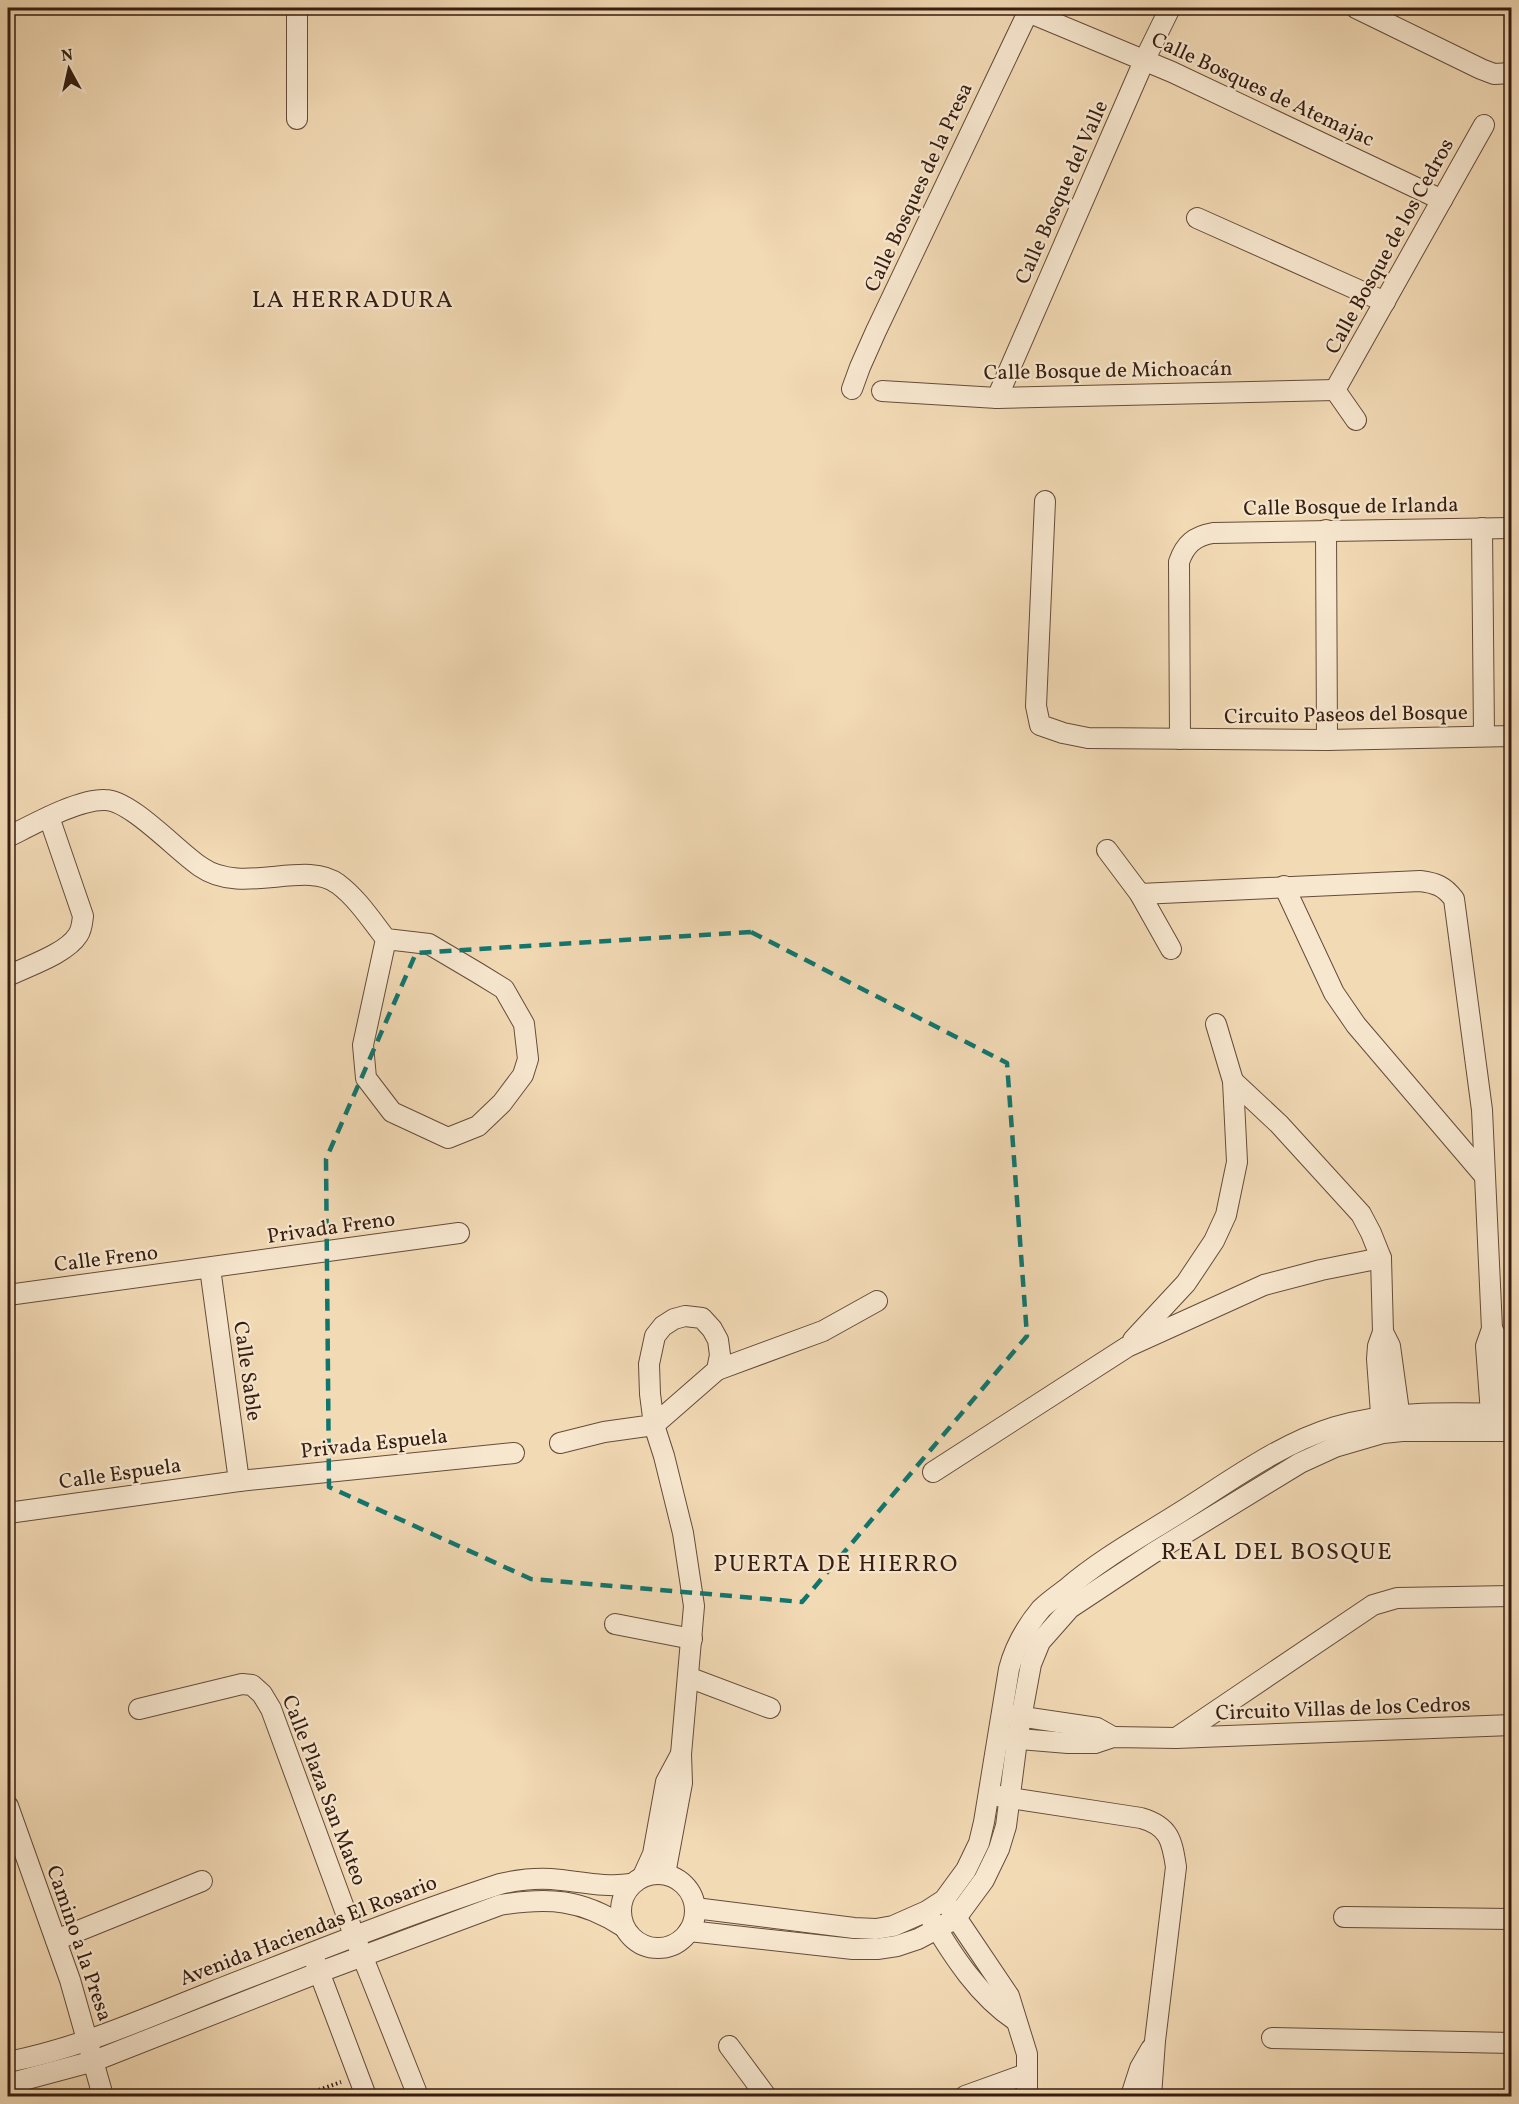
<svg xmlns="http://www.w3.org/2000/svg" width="1519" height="2104" font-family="Vollkorn,serif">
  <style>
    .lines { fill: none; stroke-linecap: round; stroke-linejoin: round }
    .minor-casing { stroke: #654c3a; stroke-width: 22 }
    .path { stroke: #361d11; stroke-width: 4; stroke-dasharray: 1.5 3; stroke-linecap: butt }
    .minor { stroke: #f7e7cf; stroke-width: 20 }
    .marked { fill: none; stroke: #0f766e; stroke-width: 4.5; stroke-dasharray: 12 8; stroke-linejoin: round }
    .labels { text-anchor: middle; stroke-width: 4.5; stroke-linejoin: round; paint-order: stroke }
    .street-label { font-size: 21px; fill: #361d11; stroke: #f7e7cf }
    .quarter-label { font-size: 24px; letter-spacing: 1.5px; fill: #361d11; stroke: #f7e7cf }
  </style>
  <rect width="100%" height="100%" fill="#f2dab5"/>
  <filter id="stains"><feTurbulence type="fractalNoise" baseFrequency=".00333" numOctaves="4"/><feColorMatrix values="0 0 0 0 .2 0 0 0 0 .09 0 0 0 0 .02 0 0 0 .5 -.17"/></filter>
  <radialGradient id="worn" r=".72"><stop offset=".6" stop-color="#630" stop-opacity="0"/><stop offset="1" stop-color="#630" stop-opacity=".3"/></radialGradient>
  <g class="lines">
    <!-- minor casing -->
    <g class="minor-casing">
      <g id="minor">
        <path d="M297,8V119"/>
        <path d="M1356,8L1481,69L1494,74L1512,73"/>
        <path d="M1028,12L1172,72L1442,200"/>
        <path d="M1197,218L1385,302"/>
        <path d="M852,389L860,367L876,331L1030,8"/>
        <path d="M1335,390L1484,125"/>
        <path d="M1335,390L1356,420"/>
        <path d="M882,391L997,398L1335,390"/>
        <path d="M997,398L1144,61L1170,8"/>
        <path d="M1045,501L1036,706L1040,725L1063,733L1088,738L1327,740L1512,736"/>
        <path d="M1482,528L1484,736"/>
        <path d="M1326,530L1327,740"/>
        <path d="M1180,739L1179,562C1185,544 1195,536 1213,533L1512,528"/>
        <path d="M8,837C32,825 78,799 105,800C131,800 178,852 201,867C242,896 306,859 338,884C357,898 372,921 386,939L429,944L478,973L504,989L524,1024L528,1059L523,1075L502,1103L478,1126L448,1138L392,1112L366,1078L363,1045L386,939"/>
        <path d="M1107,850L1140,894L1171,949"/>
        <path d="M1284,886L1334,993L1356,1025L1483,1174"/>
        <path d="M1140,894L1420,881C1436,883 1444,886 1454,899L1482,1110L1492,1329L1486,1346L1492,1427"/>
        <path d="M8,976C28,966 66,954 78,935C82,929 82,923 83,916L49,817"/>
        <path d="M1233,1081L1279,1124L1361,1214L1371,1233L1381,1258L1383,1332L1378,1346L1377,1359L1382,1427"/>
        <path d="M210,1268L239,1481"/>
        <path d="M8,1295L459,1233"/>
        <path d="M1492,1329L1501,1345L1503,1353L1509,1426"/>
        <path d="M1383,1332L1390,1346L1401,1426"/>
        <path d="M1133,1340L1186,1283L1214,1241L1226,1215L1237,1162L1233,1081L1216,1024"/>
        <path d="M717,1370L823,1331L877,1301"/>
        <path d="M560,1443L604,1432L654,1425L717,1370L720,1355L718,1340L712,1329L702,1318L685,1316L674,1319L663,1326L655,1336L649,1364L650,1394L654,1425L664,1456L683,1533L694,1606L681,1754L682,1783L665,1874"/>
        <path d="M933,1472L1127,1347L1264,1285L1321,1270L1381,1258"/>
        <path d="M8,1513L239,1481L514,1453"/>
        <path d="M615,1624L692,1639"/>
        <path d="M688,1677L770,1708"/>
        <path d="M139,1709L242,1684L252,1685L262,1694L271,1709L354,1935L418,2096"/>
        <path d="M1011,1715L1097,1728L1113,1737"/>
        <path d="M1006,1738L1068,1743H1095L1113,1737L1176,1738L1512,1725"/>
        <path d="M1176,1738L1373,1605L1397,1598L1512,1596"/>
        <path d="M998,1796L1141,1818C1169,1826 1172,1840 1176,1867L1155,2041L1151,2096"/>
        <path d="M8,1806L70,1980L103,2096"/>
        <circle cx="658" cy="1911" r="37"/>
        <path d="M643,1876L653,1854L666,1782L681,1754"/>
        <path d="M949,1907L1009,1996L1027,2054V2096"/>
        <path d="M695,1908L854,1928L876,1929L893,1926L927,1911L944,1900L966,1870L979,1843L984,1822L1009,1669C1015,1646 1026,1627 1041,1609C1048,1602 1058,1595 1066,1589C1101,1559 1141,1537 1179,1513C1229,1482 1279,1444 1335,1427C1393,1410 1452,1413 1512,1414"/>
        <path d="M1344,1917L1512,1919"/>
        <path d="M931,1919C953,1956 979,1996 1015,2020"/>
        <path d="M689,1931L853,1949H877L897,1946L918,1939L937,1929L956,1918L984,1880L999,1849L1006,1826L1017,1740L1031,1664L1040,1642L1070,1608L1153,1553L1300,1463L1335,1447L1383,1433L1402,1431H1512"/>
        <path d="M56,1940L202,1881"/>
        <path d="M315,1961L366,2096"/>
        <path d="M1272,2038L1512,2043"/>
        <path d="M729,2046L766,2096"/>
        <path d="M8,2062C80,2048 146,2018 214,1991C309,1954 403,1916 500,1884C517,1880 534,1878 551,1879C578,1881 604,1888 631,1884"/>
        <path d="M8,2084L94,2061L320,1972L500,1905C548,1897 582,1899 624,1927"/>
        <path d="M965,2096L1026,2074"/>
        <path d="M1131,2096L1140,2068L1151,2049"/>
      </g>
    </g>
    <!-- path -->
    <path class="path" d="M302,2096L341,2082"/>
    <!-- minor -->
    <use href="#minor" class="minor"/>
  </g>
  <!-- marked area -->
  <path class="marked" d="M751,932L1007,1063L1027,1336L802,1602L531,1579L329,1487L326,1159L416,953Z"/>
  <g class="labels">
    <!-- street labels -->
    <g class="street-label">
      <text transform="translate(1263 89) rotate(25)" y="7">Calle Bosques de Atemajac</text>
      <text transform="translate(918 187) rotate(-65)" y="7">Calle Bosques de la Presa</text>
      <text transform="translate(1061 192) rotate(-66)" y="7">Calle Bosque del Valle</text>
      <text transform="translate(1389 246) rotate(-61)" y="7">Calle Bosque de los Cedros</text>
      <text transform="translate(1108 370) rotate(-1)" y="7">Calle Bosque de Michoacán</text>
      <text transform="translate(1351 506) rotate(-1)" y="7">Calle Bosque de Irlanda</text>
      <text transform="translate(1346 714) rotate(-1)" y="7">Circuito Paseos del Bosque</text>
      <text transform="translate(331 1227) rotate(-8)" y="7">Privada Freno</text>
      <text transform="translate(106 1258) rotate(-7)" y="7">Calle Freno</text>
      <text transform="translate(248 1371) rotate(82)" y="7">Calle Sable</text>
      <text transform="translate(374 1443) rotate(-6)" y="7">Privada Espuela</text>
      <text transform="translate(120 1473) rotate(-8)" y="7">Calle Espuela</text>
      <text transform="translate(1343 1708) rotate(-2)" y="7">Circuito Villas de los Cedros</text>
      <text transform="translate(325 1790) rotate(69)" y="7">Calle Plaza San Mateo</text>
      <text transform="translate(308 1930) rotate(-21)" y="7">Avenida Haciendas El Rosario</text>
      <text transform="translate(80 1943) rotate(71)" y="7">Camino a la Presa</text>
    </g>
    <!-- quarter labels -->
    <g class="quarter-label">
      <text x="353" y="307">LA HERRADURA</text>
      <text x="1277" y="1559">REAL DEL BOSQUE</text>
      <text x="836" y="1571">PUERTA DE HIERRO</text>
    </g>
  </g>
  <!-- margin -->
  <rect width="1519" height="2104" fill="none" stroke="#f2dab5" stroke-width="30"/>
  <rect x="9" y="9" width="1501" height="2086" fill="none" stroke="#361d11" stroke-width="3"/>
  <rect x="15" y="15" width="1489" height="2074" fill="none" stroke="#361d11" stroke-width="1.5"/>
  <!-- north arrow -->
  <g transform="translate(69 69) rotate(352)" stroke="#f7e7cf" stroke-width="4.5" paint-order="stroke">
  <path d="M0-4.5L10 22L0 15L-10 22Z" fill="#361d11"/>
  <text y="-9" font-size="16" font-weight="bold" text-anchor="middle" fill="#361d11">N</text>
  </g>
  <rect width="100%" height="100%" filter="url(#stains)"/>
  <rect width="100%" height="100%" fill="url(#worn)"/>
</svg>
